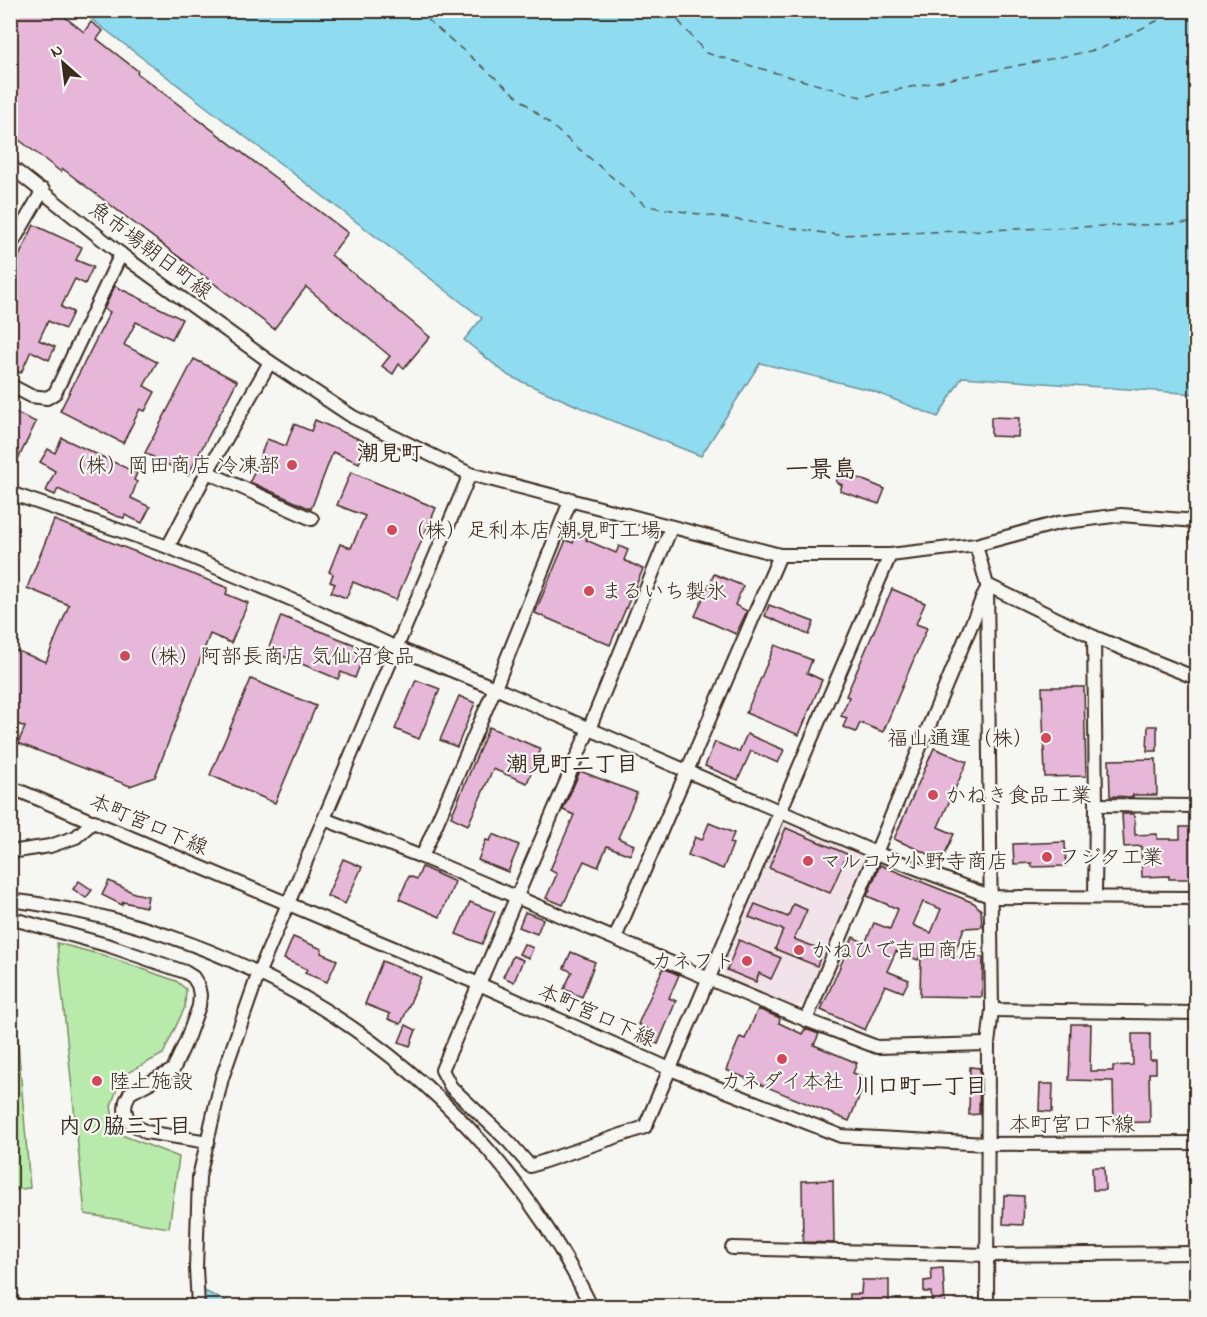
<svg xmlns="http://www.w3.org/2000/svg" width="1207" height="1317" font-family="'Indie Flower','Klee One',sans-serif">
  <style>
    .built { fill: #f2e3ea }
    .green { fill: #b8ebab; stroke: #7a8a64; stroke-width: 1.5 }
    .water { fill: #8fdbef; stroke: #6d949b; stroke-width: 1.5 }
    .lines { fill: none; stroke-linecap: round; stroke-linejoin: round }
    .ferry { stroke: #505652; stroke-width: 1.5; stroke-dasharray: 8 6; stroke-linecap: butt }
    .building { fill: #e7b7d9; stroke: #3b2a1e; stroke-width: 1.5; fill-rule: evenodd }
    .minor-casing { stroke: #3b2a1e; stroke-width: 16 }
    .minor { stroke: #f6f6f2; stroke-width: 12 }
    .poi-dot { fill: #d1495b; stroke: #f6f6f2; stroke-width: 2 }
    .labels { text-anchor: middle; stroke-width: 4.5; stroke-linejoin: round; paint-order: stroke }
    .street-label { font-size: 21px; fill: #3b2a1e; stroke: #f6f6f2 }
    .poi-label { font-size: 21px; fill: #3b2a1e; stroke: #f6f6f2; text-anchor: start }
    .neighbourhood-label { font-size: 22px; font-weight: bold; fill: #3b2a1e; stroke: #f6f6f2 }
    .quarter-label { font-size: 24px; font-weight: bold; fill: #3b2a1e; stroke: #f6f6f2 }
  </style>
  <rect width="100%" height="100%" fill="#f6f6f2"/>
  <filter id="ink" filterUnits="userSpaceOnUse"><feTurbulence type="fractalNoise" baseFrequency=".0167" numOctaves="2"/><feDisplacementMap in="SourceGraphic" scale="12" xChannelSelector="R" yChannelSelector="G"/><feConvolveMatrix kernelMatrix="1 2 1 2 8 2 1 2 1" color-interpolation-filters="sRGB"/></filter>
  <g filter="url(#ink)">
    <!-- built -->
    <path class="built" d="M793,823L860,852L864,865L805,1003L793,1007L725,978L723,969L784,824Z"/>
    <!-- green -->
    <g class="green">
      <path d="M57,943L106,956L176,981L186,989L185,1007L163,1054L127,1073L117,1089L111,1106L114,1124L119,1134L179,1157L169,1228L85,1214Z"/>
      <path d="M10,980L13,983L30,1188L11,1190Z"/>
    </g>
    <!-- water -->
    <g class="water">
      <path d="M872,11C890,19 910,18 928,10L1196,11V394L962,377L938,417L870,390L760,363L701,456L600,416L509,376L464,340L482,318L81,11Z"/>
      <path d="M204,1291L238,1306H181Z"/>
    </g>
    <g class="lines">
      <!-- ferry -->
      <g class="ferry">
        <path d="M416,10L646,206L838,235L1196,223"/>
        <path d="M669,10L706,53L861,97L1100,49L1179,10"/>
      </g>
    </g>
    <!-- building -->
    <g class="building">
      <path d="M10,10H56L84,32L91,22L103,31L97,39L138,71L137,73L348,233L331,255L430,337L404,368L399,364L393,374L382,366L390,356L306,287L274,329L63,169L61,172L10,133Z"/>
      <path d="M34,225L82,247L76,260L93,267L85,284L75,279L61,307L73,312L65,329L48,321L39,340L55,347L49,360L31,351L21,373L10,368V275Z"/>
      <path d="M115,286L182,319L172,339L136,322L124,345L157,362L144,386L155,392L145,411L140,409L123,443L60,411L110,312L104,309Z"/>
      <path d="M194,359L237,381L188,475L145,453Z"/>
      <path d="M10,410L36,422L10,476Z"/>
      <path d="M991,417L1019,418L1018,437L991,436Z"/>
      <path d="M315,420L368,443L359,463L333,452L311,509L250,482L267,439L286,446L294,424L311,431Z"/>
      <path d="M62,438L137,473L134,480L137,482L131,498L150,507L142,523L125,515L124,518L116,516L58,489L55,495L46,491L55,471L40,462L48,449L55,453Z"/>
      <path d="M841,471L885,489L879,504L840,491L842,485L836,482Z"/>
      <path d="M351,472L436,508L396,600L353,582L346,598L331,592L335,584L330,582L333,574L329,572L340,544L351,548L365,516L337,505Z"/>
      <path d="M54,520L228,588L226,594L248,603L231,643L210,634L155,777L130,786L18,743L25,727L10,721V648L46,662L69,605L27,588Z"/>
      <path d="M577,533L588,538L586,540L616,553L619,546L628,550L624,560L643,569L610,645L535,613L566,540L573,543Z"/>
      <path d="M714,574L743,586L735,605L747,611L736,634L695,616Z"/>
      <path d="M892,589L925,603L916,624L927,628L883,732L860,723L856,732L843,727L847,718L841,716L849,697L846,696Z"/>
      <path d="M769,605L814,622L809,635L765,616Z"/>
      <path d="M281,616L366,649L355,678L341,672L338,679L268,650Z"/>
      <path d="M775,645L812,660L807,673L822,680L799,735L746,713Z"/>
      <path d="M251,679L316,706L275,803L210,775Z"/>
      <path d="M416,680L440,689L419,739L395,729Z"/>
      <path d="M1042,687H1084L1086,776L1045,777Z"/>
      <path d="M459,696L475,703L457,747L440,740Z"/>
      <path d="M1148,726H1157V751H1147Z"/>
      <path d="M489,727L541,749L527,783L493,769L468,825L451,817Z"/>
      <path d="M747,734L784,750L778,763L751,751L738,780L705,766L715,742L739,752Z"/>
      <path d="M934,748L967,762L938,827L954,834L942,860L894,839Z"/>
      <path d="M1156,759L1157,795H1133V797L1110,796L1109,760Z"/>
      <path d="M580,771L637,793L618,838L634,845L630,855L607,846L598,867L584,861L563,905L546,898L557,874L550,870L574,815L563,810Z"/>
      <path d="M1122,814H1134L1135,835L1157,834V839H1180V827H1197V879H1169V876L1142,877L1141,846L1124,847Z"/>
      <path d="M709,823L734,833L730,843L733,844L723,869L688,855L695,837L702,840Z"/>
      <path d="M786,828L847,854L830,893L769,868Z"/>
      <path d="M493,834L519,845L508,872L478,860L486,840L490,841Z"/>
      <path d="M1065,842L1066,866L1032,867V863L1014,864L1013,844Z"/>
      <path d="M343,859L362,867L345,904L327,896Z"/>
      <path d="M880,865L974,903L981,910L982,927L964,928L953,957H983L982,997L920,996L921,953L918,960L896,951L887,971L909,980L903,992L885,985L865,1030L821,1010L853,937L865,943L874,923L890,929L898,909L867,896ZM923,902L941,909L931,933L913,925Z"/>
      <path d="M422,867L455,882L440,917L399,899L409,876L417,879Z"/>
      <path d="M79,881L92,890L86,898L73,889Z"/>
      <path d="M109,881L134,893L148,896L146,907L123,902L122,905L102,895Z"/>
      <path d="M470,902L495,912L482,944L456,934Z"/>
      <path d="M755,904L788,917L793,904L807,910L794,939L823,950L817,966L775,949L783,930L749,917Z"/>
      <path d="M525,912L543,919L537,934L519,927Z"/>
      <path d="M293,937L322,949L321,953L337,960L327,982L305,973L307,969L284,959Z"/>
      <path d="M739,940L781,958L771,979L759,973L756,982L727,970Z"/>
      <path d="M524,944L533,948L529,958L519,954Z"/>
      <path d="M571,952L595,962L582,997L564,989L572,972L564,968Z"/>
      <path d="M513,956L523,960L514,982L503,977Z"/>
      <path d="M382,961L421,977L401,1024L388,1019L390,1014L365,1004Z"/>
      <path d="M663,968L679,975L669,998L676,1001L658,1044L643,1038L647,1028L638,1024Z"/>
      <path d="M758,1009L780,1018L779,1023L802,1034L805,1029L819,1034L814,1045L857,1063L853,1073L867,1078L849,1121L726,1070L740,1037L745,1039Z"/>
      <path d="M1071,1024H1091L1090,1071H1113V1066L1133,1065L1132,1034H1150V1060H1156V1073H1149L1150,1122L1114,1123L1113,1081L1069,1080Z"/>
      <path d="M406,1025L416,1030L410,1046L399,1042Z"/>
      <path d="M970,1067L980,1068L979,1114L969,1115Z"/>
      <path d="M1040,1084H1053L1052,1112L1039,1111Z"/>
      <path d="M1092,1167H1104L1105,1190H1093Z"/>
      <path d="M833,1180L834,1243L803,1242L802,1181Z"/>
      <path d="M1004,1195L1024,1196L1023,1225L1003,1224Z"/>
      <path d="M943,1268L945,1306H932L931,1292H924V1281L932,1280L931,1269Z"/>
      <path d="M862,1280H889V1306H850V1294H861Z"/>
    </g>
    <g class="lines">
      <!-- minor casing -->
      <g class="minor-casing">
        <g id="minor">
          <path d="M10,166L126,258L270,362L353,417L470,474L780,555H890L976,545L987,585L1094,637L1196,678"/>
          <path d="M10,247L43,190"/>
          <path d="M10,385L31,396L47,398L55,393L121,254"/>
          <path d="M207,472L312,519"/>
          <path d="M10,493L168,547L295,601L397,648L495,688L876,853L992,897L1196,898"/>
          <path d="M671,528L589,729L442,1070L451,1087L509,1142L530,1166L645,1127L890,555"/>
          <path d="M976,545L1058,523L1121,515L1196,521"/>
          <path d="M168,547L207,472L270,362"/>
          <path d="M1094,637L1096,805L1095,897"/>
          <path d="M10,787L479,984L670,1069L841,1136L987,1144L1196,1143"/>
          <path d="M1096,805L1196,806"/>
          <path d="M324,819L422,857L806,1020L877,1047L988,1044"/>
          <path d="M10,852L50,846L76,837L94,821"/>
          <path d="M422,857L495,688L571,499"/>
          <path d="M10,900C262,931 479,1076 591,1306"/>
          <path d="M10,918L110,946L185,972L193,977L198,985L200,995L199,1006L187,1039L173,1070L130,1093L126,1101L125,1109L127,1117L131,1123L146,1132L208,1142"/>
          <path d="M615,938L780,555"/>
          <path d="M992,1010L1196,1013"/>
          <path d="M806,1020L985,592"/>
          <path d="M732,1248L988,1255L1196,1253"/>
          <path d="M198,1306L196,1268L199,1177L222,1078L259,972L470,474"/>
          <path d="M987,1306L988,1044L992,1010L987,585"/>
        </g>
      </g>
      <!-- minor -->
      <use href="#minor" class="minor"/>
    </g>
  </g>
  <!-- markers -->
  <g class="poi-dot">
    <circle cx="292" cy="465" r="6"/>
    <circle cx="392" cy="530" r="6"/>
    <circle cx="589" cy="591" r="6"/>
    <circle cx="125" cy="656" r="6"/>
    <circle cx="1046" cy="738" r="6"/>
    <circle cx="933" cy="795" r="6"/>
    <circle cx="1047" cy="857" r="6"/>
    <circle cx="808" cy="861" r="6"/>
    <circle cx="799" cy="950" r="6"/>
    <circle cx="747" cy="961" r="6"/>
    <circle cx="782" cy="1059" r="6"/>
    <circle cx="97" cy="1081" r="6"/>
  </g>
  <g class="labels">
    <!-- street labels -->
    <g class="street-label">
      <text transform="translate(151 250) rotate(37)" y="7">魚市場朝日町線</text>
      <text transform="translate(149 824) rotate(23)" y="7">本町宮口下線</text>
      <text transform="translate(597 1015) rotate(24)" y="7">本町宮口下線</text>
      <text x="1072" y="1131">本町宮口下線</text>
    </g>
    <!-- poi labels -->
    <g class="poi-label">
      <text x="280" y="472" text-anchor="end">（株）岡田商店 冷凍部</text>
      <text x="404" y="537">（株）足利本店 潮見町工場</text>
      <text x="601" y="598">まるいち製氷</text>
      <text x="137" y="663">（株）阿部長商店 気仙沼食品</text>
      <text x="1034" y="745" text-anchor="end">福山通運（株）</text>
      <text x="945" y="802">かねき食品工業</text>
      <text x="1059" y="864">フジタ工業</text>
      <text x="820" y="868">マルコウ小野寺商店</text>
      <text x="811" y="957">かねひで吉田商店</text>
      <text x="735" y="968" text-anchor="end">カネフト</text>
      <text x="109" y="1088">陸上施設</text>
      <text x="782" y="1088" text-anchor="middle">カネダイ本社</text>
    </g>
    <!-- neighbourhood labels -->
    <g class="neighbourhood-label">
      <text x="390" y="460">潮見町</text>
      <text x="572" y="771">潮見町二丁目</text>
      <text x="921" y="1093">川口町一丁目</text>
      <text x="125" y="1133">内の脇三丁目</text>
    </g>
    <!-- quarter labels -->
    <g class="quarter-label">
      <text x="821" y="477">一景島</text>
    </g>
  </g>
  <!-- margin -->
  <rect width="1207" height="1317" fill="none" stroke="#f6f6f2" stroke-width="36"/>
  <rect x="18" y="18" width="1171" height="1281" fill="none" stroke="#3b2a1e" stroke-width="2" filter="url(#ink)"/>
  <!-- north arrow -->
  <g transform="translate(63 63) rotate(332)" stroke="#f6f6f2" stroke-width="4.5" paint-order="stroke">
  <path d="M0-4.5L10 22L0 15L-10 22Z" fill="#3b2a1e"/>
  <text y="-9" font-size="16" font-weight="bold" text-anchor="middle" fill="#3b2a1e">N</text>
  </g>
</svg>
